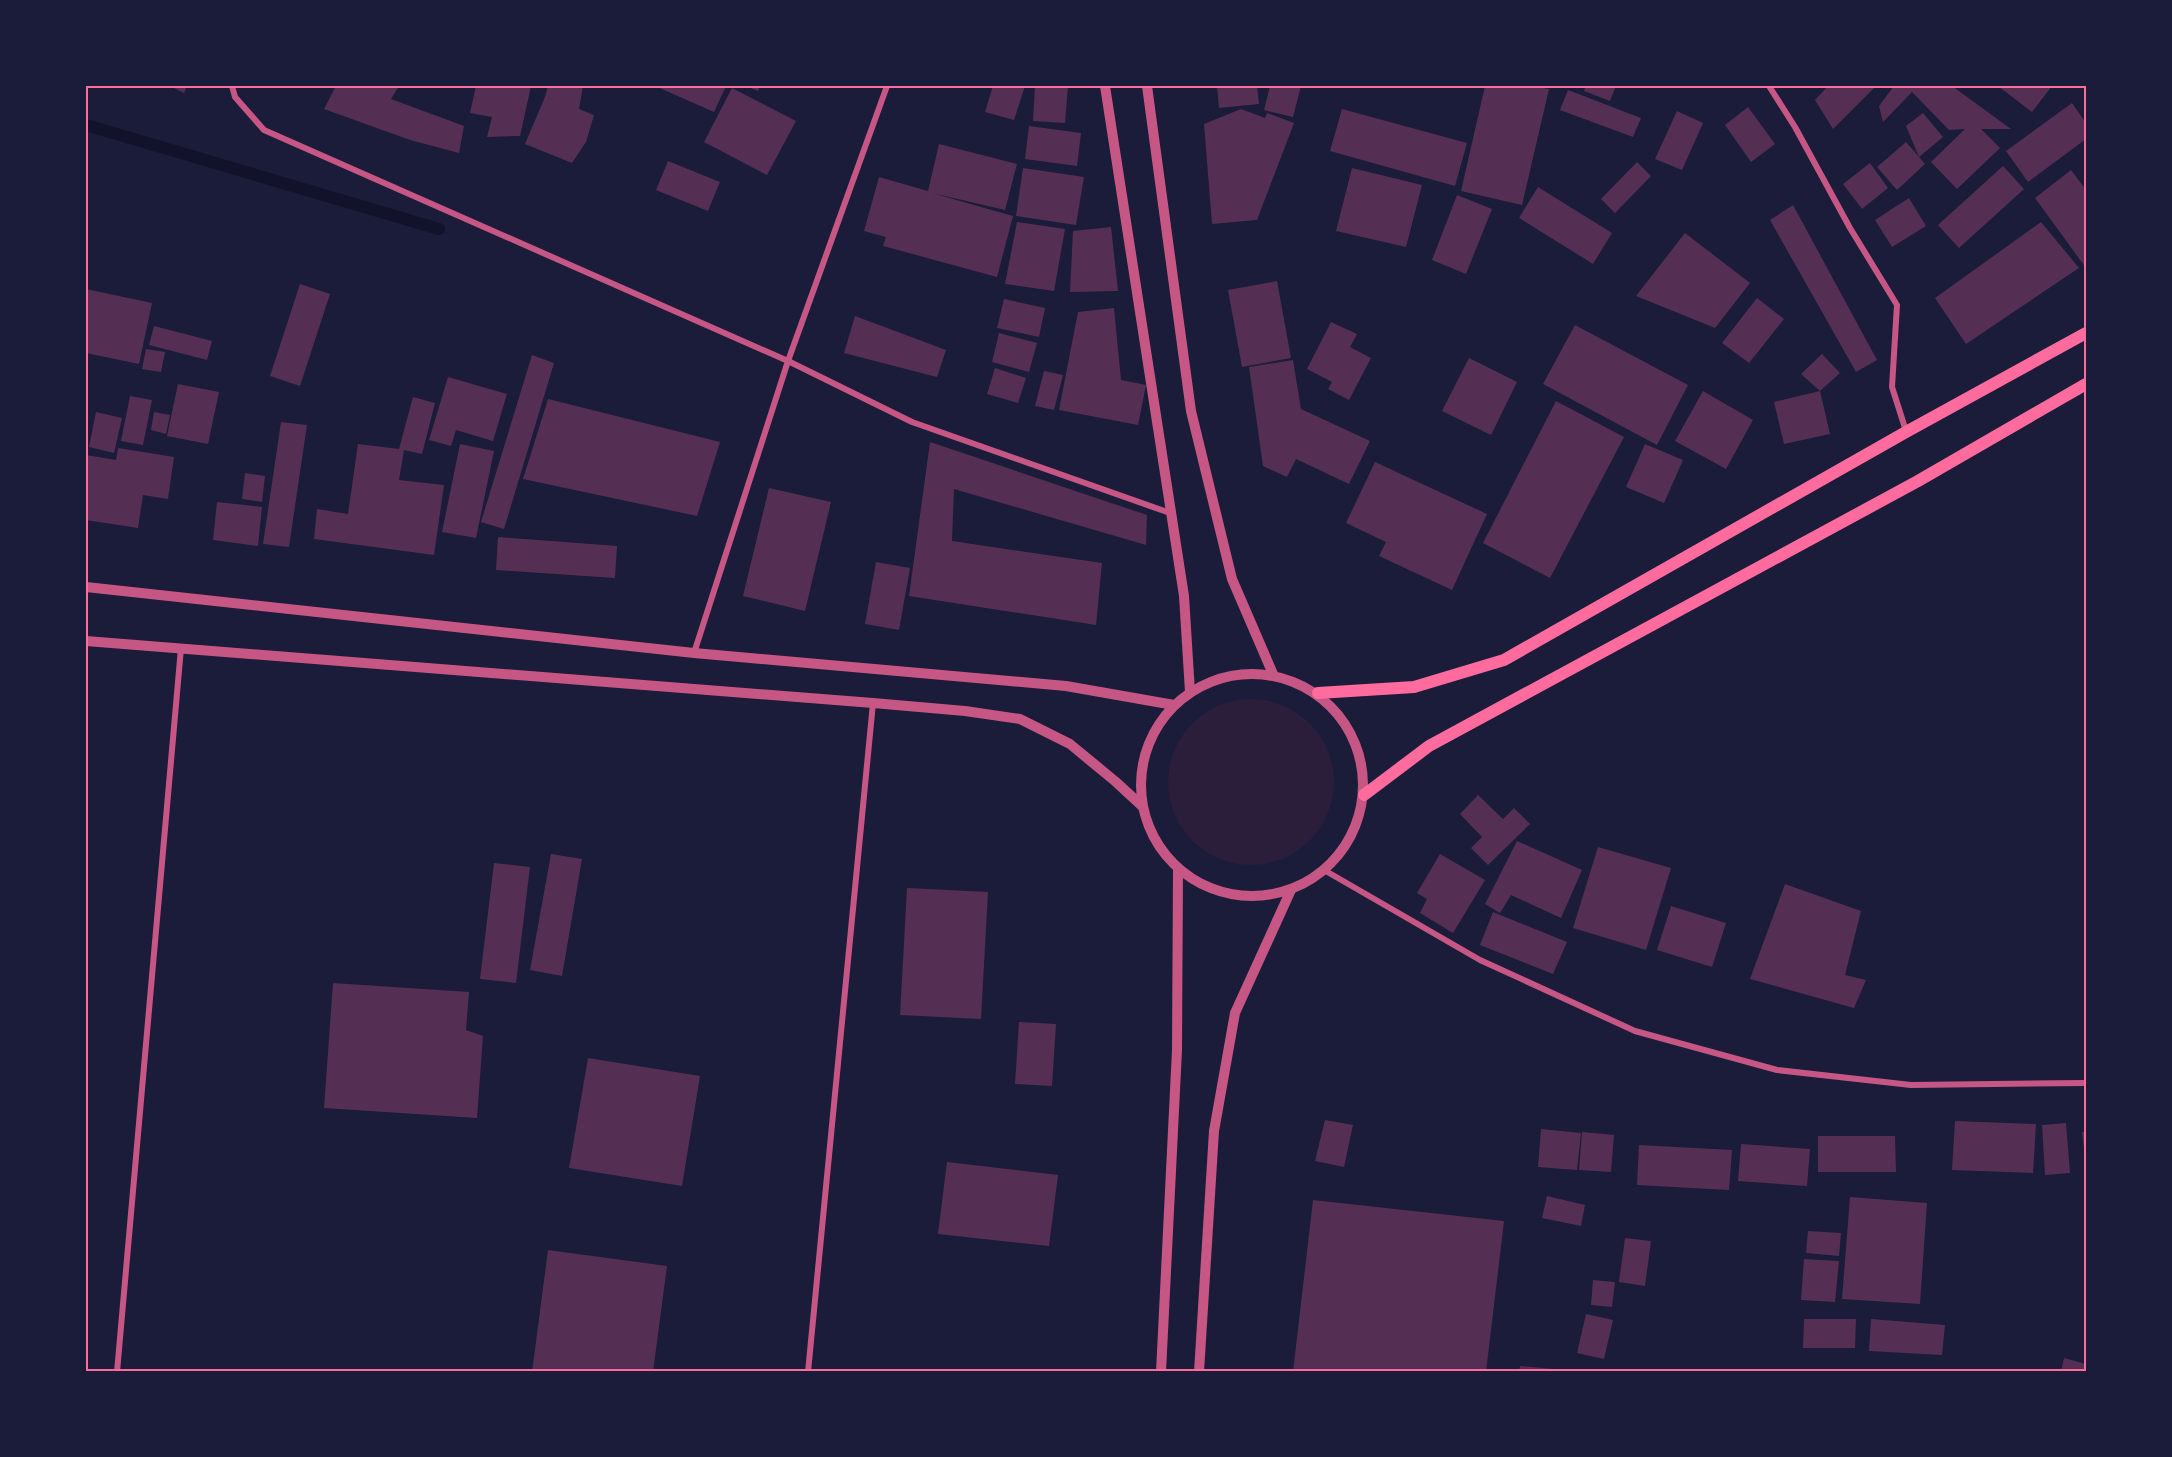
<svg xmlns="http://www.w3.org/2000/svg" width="2172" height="1457" font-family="Arial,sans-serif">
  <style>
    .green { fill: #2a1e3b }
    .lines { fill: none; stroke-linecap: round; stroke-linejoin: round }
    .stream { stroke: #12122b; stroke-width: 12 }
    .building { fill: #542f53 }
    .minor { stroke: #c65784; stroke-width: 6 }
    .tertiary { stroke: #c65784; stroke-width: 10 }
    .secondary { stroke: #ff6b9d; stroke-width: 12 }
    .neatline { fill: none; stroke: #ff6b9d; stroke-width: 2 }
  </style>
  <rect width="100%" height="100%" fill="#1b1b3a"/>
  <!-- green -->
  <circle class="green" cx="1251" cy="782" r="83"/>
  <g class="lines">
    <!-- stream -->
    <path class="stream" d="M86,125L439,229"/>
  </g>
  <!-- building -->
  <g class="building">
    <path d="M170,86H187L184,93Z"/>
    <path d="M336,86H399L391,99L464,126L459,153L410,140L324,109Z"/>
    <path d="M476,86H492L505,88V86H531L520,136L487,137L492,117L470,113Z"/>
    <path d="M548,86H583L579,109L594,115L586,142L572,163L525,144L545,97Z"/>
    <path d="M655,86H726L714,112Z"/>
    <path d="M746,86H760L758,91Z"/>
    <path d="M993,86H1025L1014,120L985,112Z"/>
    <path d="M1035,86H1068L1065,123L1033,121Z"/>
    <path d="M1217,86H1257L1259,104L1219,108Z"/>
    <path d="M1270,86H1301L1293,117L1264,110Z"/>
    <path d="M1485,86H1531L1549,89L1522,205L1461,191Z"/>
    <path d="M1586,86H1616L1610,101L1584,91Z"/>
    <path d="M1828,86H1876L1833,129L1815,100Z"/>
    <path d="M1894,86H1952L2011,129H1981L2000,148L1957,189L1931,162L1965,129L1949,130L1912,92L1883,122L1879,106Z"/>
    <path d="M1998,86H2052L2032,112Z"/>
    <path d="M732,88L796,121L767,175L704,142Z"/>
    <path d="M1568,90L1641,118L1633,137L1560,110Z"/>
    <path d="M2072,103L2086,123V139L2028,182L2006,151Z"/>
    <path d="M1748,107L1775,144L1751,162L1725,125Z"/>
    <path d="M1241,109L1265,118L1267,113L1294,123L1257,220L1212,224L1204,124Z"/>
    <path d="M1342,109L1467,143L1455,186L1330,151Z"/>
    <path d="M1677,111L1703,123L1682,170L1655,159Z"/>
    <path d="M1923,113L1943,137L1919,157L1925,164L1897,190L1877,167L1906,142L1919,157L1906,126Z"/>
    <path d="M1029,126L1081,133L1077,166L1025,159Z"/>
    <path d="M939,144L1017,164L1005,210L932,193L1013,216L997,277L883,246L886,237L864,231L879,177L928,191Z"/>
    <path d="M668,161L720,182L708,211L656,190Z"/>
    <path d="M1637,162L1651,176L1615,213L1601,199Z"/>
    <path d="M1870,163L1888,188L1862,209L1843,184Z"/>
    <path d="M2003,166L2024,189L1959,248L1938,225Z"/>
    <path d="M1023,168L1084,177L1076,225L1016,216Z"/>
    <path d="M1352,168L1422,185L1406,247L1336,231Z"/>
    <path d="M2071,170L2086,190V268L2035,198Z"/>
    <path d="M1538,187L1612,233L1593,264L1519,218Z"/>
    <path d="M1457,195L1492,209L1466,274L1432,260Z"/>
    <path d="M1909,198L1926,226L1892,247L1875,220Z"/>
    <path d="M1793,205L1877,360L1856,372L1770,220Z"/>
    <path d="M1017,222L1065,229L1054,291L1005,284Z"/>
    <path d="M2041,222L2079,268L1966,344L1935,298Z"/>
    <path d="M1111,227L1118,291L1070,292L1073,231Z"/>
    <path d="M1685,233L1750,283L1715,328L1636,296Z"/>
    <path d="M1277,281L1291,358L1242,367L1228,290Z"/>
    <path d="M300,284L330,294L300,386L270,376Z"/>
    <path d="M86,289L152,303L139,364L86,353Z"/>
    <path d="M1757,298L1784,319L1749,363L1722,343Z"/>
    <path d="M1004,299L1045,308L1039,337L997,328Z"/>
    <path d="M1114,308L1121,380L1146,385L1138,425L1059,410L1078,312Z"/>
    <path d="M855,316L946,350L937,377L844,353Z"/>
    <path d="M1331,322L1357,334L1350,347L1371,358L1349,400L1328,389L1332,382L1307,369Z"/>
    <path d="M1575,325L1688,385L1657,445L1543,384Z"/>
    <path d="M154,326L212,341L207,360L149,345Z"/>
    <path d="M999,333L1037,343L1029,372L992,362Z"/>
    <path d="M146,349L165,352L161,372L142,369Z"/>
    <path d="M1822,354L1840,373L1820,391L1801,374Z"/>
    <path d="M532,355L554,363L504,529L481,522Z"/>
    <path d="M1469,358L1517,382L1491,435L1442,411Z"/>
    <path d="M1293,360L1301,409L1370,441L1349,484L1296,459L1287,477L1263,466L1249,367Z"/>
    <path d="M995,368L1026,378L1018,403L987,394Z"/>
    <path d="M1044,371L1063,375L1054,410L1035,406Z"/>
    <path d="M448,377L507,394L493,441L456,430L451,446L429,440Z"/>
    <path d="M178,384L219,392L208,444L167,436Z"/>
    <path d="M1703,391L1753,420L1726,469L1675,441Z"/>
    <path d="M1820,391L1830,434L1784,444L1774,402Z"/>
    <path d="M130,396L152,400L143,445L121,441Z"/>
    <path d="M413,397L435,403L422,454L404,450L399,480L444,485L434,555L314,539L317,509L348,514L358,444L399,449Z"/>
    <path d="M548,399L720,442L697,516L523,479Z"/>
    <path d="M1556,401L1624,437L1550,578L1483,543Z"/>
    <path d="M96,412L122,418L114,453L89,447Z"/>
    <path d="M154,412L170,415L166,434L151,430Z"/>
    <path d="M281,422L307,425L289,547L263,544Z"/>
    <path d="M930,442L1147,515L1146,545L954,489L952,541L1102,563L1096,625L909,596Z"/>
    <path d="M460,444L494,451L476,538L442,532Z"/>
    <path d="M1645,444L1683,460L1664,503L1626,487Z"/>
    <path d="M118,448L174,457L168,499L143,495L138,528L86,520V455L116,460Z"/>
    <path d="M1375,462L1487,514L1452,590L1379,556L1386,542L1346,523Z"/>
    <path d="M245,473L265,476L262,502L242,499Z"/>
    <path d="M769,488L831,502L805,611L743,596Z"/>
    <path d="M217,502L262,507L258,546L213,540Z"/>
    <path d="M498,537L617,546L615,578L496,570Z"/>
    <path d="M876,562L910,568L899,630L865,624Z"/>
    <path d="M1478,795L1503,819L1514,808L1530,824L1488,865L1471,848L1482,837L1460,814Z"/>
    <path d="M1517,841L1582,870L1561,918L1511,895L1500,913L1485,904Z"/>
    <path d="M1598,847L1671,868L1646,950L1573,928Z"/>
    <path d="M551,854L582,859L562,976L530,970Z"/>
    <path d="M1440,854L1485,880L1453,933L1420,913L1427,899L1417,893Z"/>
    <path d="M494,863L530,867L516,983L480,979Z"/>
    <path d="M1785,884L1861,911L1845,975L1866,980L1854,1008L1750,979Z"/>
    <path d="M907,888L988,892L981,1019L900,1015Z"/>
    <path d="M1671,906L1726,923L1712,967L1657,950Z"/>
    <path d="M1493,912L1567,942L1553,974L1480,945Z"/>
    <path d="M333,983L469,992L466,1030L483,1036L477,1118L324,1108Z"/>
    <path d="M1019,1022L1056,1024L1052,1086L1015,1084Z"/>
    <path d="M588,1058L700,1076L682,1186L569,1168Z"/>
    <path d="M1325,1120L1353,1125L1344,1167L1315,1161Z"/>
    <path d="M1955,1121L2036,1124L2033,1173L1952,1170Z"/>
    <path d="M2066,1123L2070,1173L2045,1175L2042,1125Z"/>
    <path d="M1541,1129L1581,1133L1577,1170L1538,1167Z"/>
    <path d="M1582,1132L1614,1135L1611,1172L1579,1170Z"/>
    <path d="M2082,1132H2086V1157H2085Z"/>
    <path d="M1818,1136H1895L1896,1172H1818Z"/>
    <path d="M1741,1144L1810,1149L1807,1186L1738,1181Z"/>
    <path d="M1639,1145L1732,1150L1729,1190L1637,1185Z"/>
    <path d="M947,1162L1058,1175L1049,1246L938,1234Z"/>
    <path d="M1547,1196L1585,1205L1581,1226L1542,1218Z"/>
    <path d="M1850,1197L1927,1203L1920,1304L1842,1299Z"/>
    <path d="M1313,1200L1504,1221L1486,1372H1293Z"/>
    <path d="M1808,1231L1841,1233L1839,1256L1806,1253Z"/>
    <path d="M1625,1238L1651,1241L1645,1286L1619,1282Z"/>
    <path d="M548,1250L667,1266L653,1372H532Z"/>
    <path d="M1804,1259L1839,1261L1835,1302L1801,1300Z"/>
    <path d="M1593,1280L1615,1282L1612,1307L1591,1305Z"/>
    <path d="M1586,1314L1613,1320L1604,1359L1577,1353Z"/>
    <path d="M1804,1319H1856L1855,1348H1803Z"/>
    <path d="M1871,1319L1945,1325L1942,1355L1869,1351Z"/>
    <path d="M2064,1358L2086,1364V1372H2061Z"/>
    <path d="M1520,1366L1563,1370V1372H1519Z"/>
  </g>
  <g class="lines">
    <!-- minor -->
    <g class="minor">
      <path d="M232,86L235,97L264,130L788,361L912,422L1170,513"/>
      <path d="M1769,86L1795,127L1850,228L1897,305L1892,387L1906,431"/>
      <path d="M694,653L788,361L887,86"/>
      <path d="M1324,870L1480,960L1635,1031L1777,1070L1911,1085L2086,1083"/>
      <path d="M117,1372L181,648"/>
      <path d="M808,1372L873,703"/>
    </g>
    <!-- tertiary -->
    <g class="tertiary">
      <path d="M1105,86L1184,596L1190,692"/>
      <path d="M1147,86L1191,411L1232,579L1273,674"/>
      <path d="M86,587L694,653L1066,686L1174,705"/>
      <path d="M86,641L873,703L965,711L1020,719L1070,744L1116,782L1142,806"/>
      <circle cx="1252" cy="785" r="111"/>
      <path d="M1161,1372L1177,1050L1178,869"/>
      <path d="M1199,1372L1214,1131L1235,1013L1291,890"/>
    </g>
    <!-- secondary -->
    <g class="secondary">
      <path d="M1318,693L1414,687L1504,660L1906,432L2086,333"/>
      <path d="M1364,795L1429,746L1918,481L2086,384"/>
    </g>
  </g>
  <!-- border -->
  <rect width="2172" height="1457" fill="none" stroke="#1b1b3a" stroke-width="174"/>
  <rect x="87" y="87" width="1998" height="1283" class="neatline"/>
</svg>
